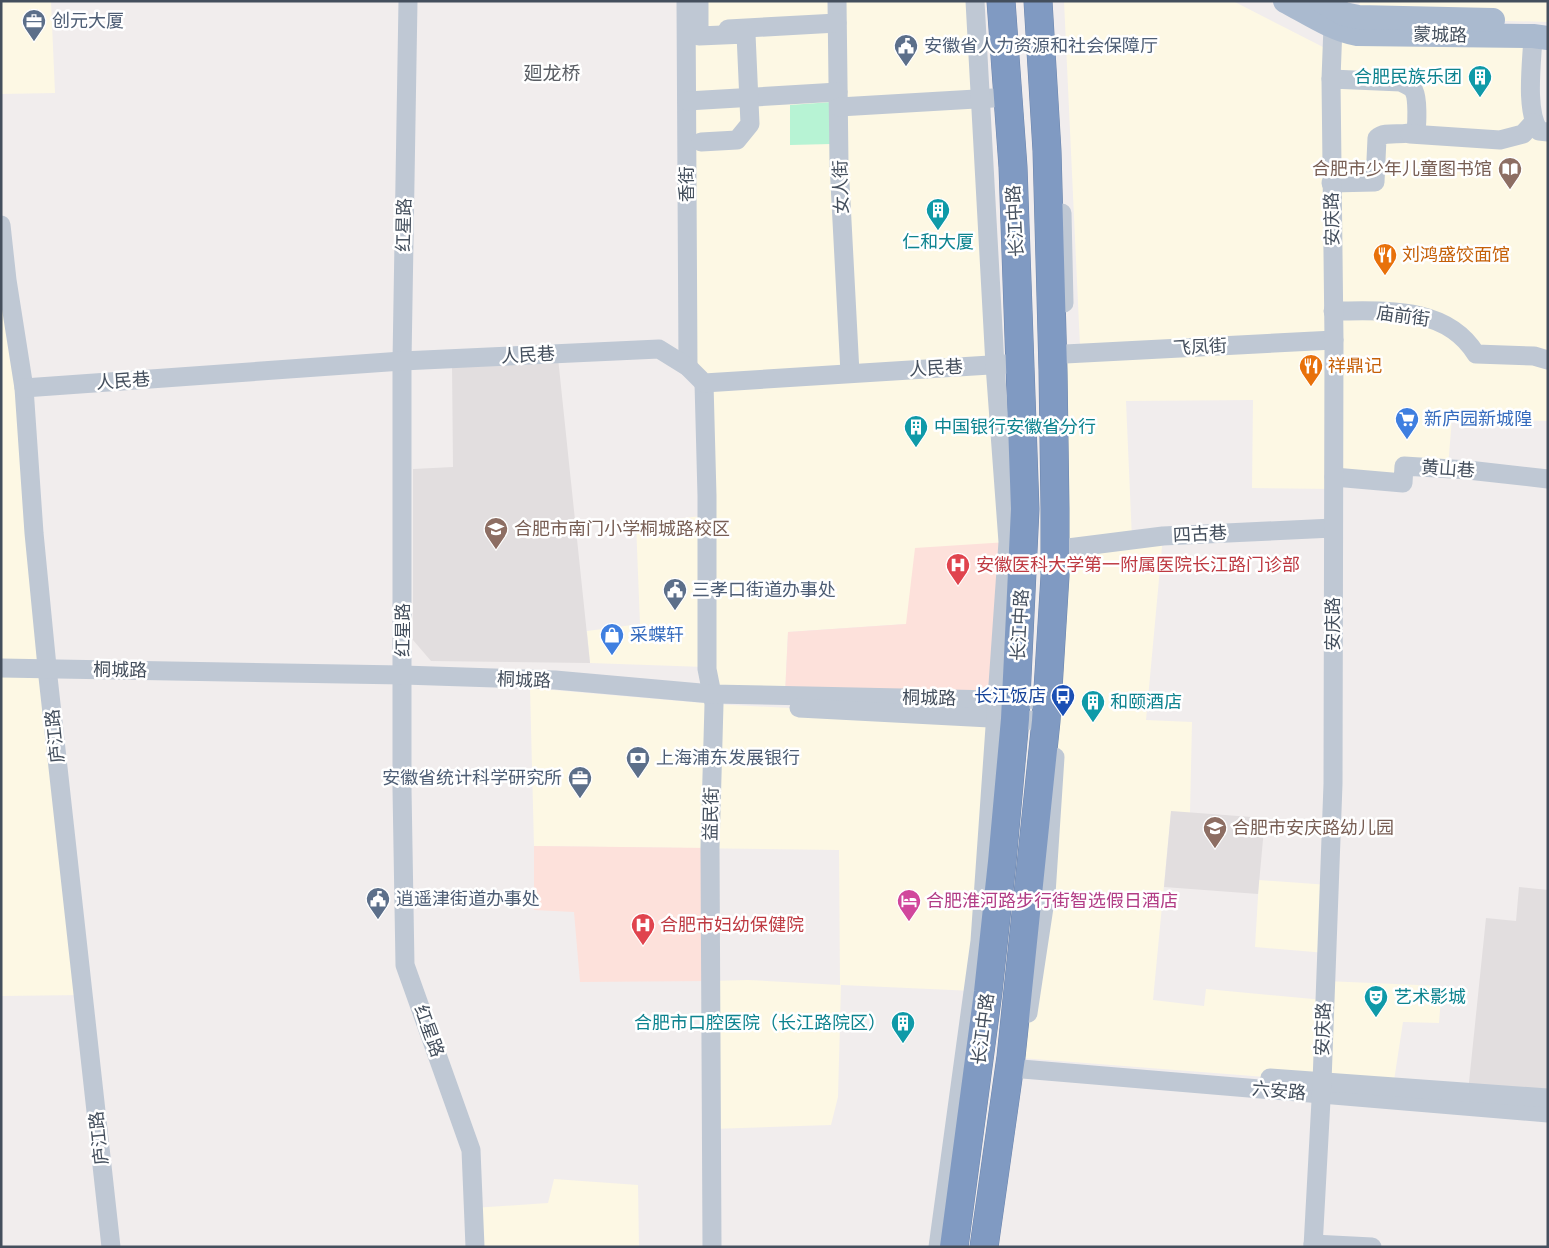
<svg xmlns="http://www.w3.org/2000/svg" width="1549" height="1248" font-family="Jost,'Noto Sans SC',sans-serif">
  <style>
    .commercial { fill: #fdf8e4 }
    .education { fill: #e2dedf }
    .medical { fill: #fde1db }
    .green { fill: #b7f3d4 }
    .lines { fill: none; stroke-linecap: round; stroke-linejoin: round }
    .highway-casing { stroke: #6b85ad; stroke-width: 29 }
    .minor { stroke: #bfc8d4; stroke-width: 19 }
    .major { stroke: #aabacf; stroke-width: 24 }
    .highway { stroke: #809ac2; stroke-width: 28 }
    .minor-bridge { stroke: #bfc8d4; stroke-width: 19 }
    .labels { text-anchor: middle; stroke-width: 5; stroke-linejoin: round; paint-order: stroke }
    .service-label { font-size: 18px; fill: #4e5e75; stroke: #fff; text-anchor: start }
    .street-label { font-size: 18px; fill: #444f5d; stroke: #fff }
    .culture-label { font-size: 18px; fill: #0d838f; stroke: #fff; text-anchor: start }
    .education-label { font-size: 18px; fill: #785e54; stroke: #fff; text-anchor: start }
    .food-label { font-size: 18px; fill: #c56008; stroke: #fff; text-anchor: start }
    .shop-label { font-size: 18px; fill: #366cbe; stroke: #fff; text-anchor: start }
    .health-label { font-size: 18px; fill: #be3a42; stroke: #fff; text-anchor: start }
    .transit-label { font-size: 18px; fill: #164399; stroke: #fff; text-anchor: end }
    .hotel-label { font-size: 18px; fill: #b23c85; stroke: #fff; text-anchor: start }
    .neighbourhood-label { font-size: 19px; fill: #595d63; stroke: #fff }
  </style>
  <rect width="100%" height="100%" fill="#f1eded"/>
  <!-- commercial -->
  <g class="commercial">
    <path d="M1,1H51L55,93L1,94Z"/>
    <path d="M686,1H968L990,369L1008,542L906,624L788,632L785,695L712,694L704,383L688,367Z"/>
    <path d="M1064,1H1233L1323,47L1330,335L1080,346Z"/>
    <path d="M1360,1H1548V22L1358,17Z"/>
    <path d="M1333,26L1533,36L1531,109L1548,132V421L1452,418L1448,467L1398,480L1334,477L1333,489L1252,488L1253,400L1126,401L1132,540L1163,536L1146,720L1192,722L1190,813L1171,812L1153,1000L1204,1006L1206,989L1324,1000L1325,981L1442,986L1439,1023L1403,1022L1393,1087L1021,1058L1065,354L1334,340Z"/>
    <path d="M1,280H7L47,668H1Z"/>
    <path d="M702,516L705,667L590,663L587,631L640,624L636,523Z"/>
    <path d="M1,677H48L84,995L1,996Z"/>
    <path d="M530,688L714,704L994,719L974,991L841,985L838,1097L831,1125L711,1129L709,981L748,980L840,985L839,850L534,846Z"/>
    <path d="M1259,880L1329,885L1326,953L1255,947Z"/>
    <path d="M554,1179L638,1185L639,1247H475L473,1208L548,1203Z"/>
  </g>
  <!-- education -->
  <g class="education">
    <path d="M558,358L590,663L431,661L413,640V469L453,467L452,364Z"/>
    <path d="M1171,811L1265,818L1258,894L1164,887Z"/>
    <path d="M1519,887L1548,890V1098L1468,1092L1486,918L1516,921Z"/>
  </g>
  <!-- medical -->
  <g class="medical">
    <path d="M1008,542L996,700L785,695L788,632L906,624L915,548Z"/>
    <path d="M534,846L710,848L709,981L580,982L574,912L534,910Z"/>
  </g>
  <!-- green -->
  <path class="green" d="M832,102L831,144L790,145V105Z"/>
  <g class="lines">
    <!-- highway casing -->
    <g class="highway-casing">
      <g id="highway">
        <path d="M954,1247L988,992L1002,862L1015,719L1025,509L1013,167L1001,1"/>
        <path d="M984,1247L1011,1057L1046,721L1055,576V509L1053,370L1047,151L1038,1"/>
      </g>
    </g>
    <!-- minor -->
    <g class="minor">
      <path d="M408,1L402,361V789L405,965L471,1150L475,1247"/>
      <path d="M686,1L688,367"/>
      <path d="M837,1L839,164L850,373"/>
      <path d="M728,29L837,23"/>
      <path d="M1533,36C1532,62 1525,110 1539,131L1548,132"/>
      <path d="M1331,79L1401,82C1406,85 1411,86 1414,91C1418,99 1417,123 1416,131C1404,137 1386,130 1377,138L1375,182L1331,183"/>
      <path d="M687,101L838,92"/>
      <path d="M839,107L993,98"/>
      <path d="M1410,134L1500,140L1523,134L1533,123"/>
      <path d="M1062,213L1064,303"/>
      <path d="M1,225L7,280L24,388L34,533L48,677L111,1247"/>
      <path d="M1333,311C1384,311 1446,305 1476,354L1534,356L1548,360"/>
      <path d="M1065,354L1334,340"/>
      <path d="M704,383L707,496V669L714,704L710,848L712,1247"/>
      <path d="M24,388L402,361L659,349L688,367L704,383L1006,364"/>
      <path d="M1334,477L1403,483L1404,466L1468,470L1548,479"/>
      <path d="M1068,548L1163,536L1333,528"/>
      <path d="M1,668L403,675L555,680L712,694L996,700L1047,699"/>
      <path d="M799,708L1046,721"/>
      <path d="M1028,1013L1046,894L1055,757"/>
      <path d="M1010,1068L1548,1113"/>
      <path d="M1270,1078L1548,1098"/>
      <path d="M1313,1244L1372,1247"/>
      <path d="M938,1247L980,941L1008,542L995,365L975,1"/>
      <path d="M1313,1247L1322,1082L1333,784L1334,340L1331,79L1333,26"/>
    </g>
    <!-- major -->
    <g class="major">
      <path d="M1285,1C1308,13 1331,29 1357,34L1533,36L1548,38"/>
      <path d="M1321,1L1344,14L1358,17L1493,20"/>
    </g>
    <!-- highway -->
    <use href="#highway" class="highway"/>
    <!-- minor-bridge -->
    <path class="minor-bridge" d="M699,1V36L746,34L750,124L737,140L701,142"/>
  </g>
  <!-- icons -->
  <defs>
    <g id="office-pin" transform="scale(1.25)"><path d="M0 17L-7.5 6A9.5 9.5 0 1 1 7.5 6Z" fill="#5c6f8a" stroke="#fff"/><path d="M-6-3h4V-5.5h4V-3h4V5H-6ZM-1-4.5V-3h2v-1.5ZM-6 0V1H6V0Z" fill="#fff"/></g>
    <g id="civic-pin" transform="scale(1.25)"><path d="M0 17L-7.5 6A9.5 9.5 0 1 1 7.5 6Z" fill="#5c6f8a" stroke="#fff"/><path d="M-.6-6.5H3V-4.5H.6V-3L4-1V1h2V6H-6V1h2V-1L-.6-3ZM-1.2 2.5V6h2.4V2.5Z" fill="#fff"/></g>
    <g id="building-pin" transform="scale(1.25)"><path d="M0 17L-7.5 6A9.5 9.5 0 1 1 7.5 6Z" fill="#0f9aa8" stroke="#fff"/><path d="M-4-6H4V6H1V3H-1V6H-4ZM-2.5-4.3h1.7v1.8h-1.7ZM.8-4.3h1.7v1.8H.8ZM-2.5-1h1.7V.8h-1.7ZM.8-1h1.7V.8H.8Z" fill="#fff"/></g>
    <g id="library-pin" transform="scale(1.25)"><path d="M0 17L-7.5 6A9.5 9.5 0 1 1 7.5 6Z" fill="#8d6e63" stroke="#fff"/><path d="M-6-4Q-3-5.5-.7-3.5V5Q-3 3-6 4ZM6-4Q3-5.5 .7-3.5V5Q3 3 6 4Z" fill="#fff"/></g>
    <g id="restaurant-pin" transform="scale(1.25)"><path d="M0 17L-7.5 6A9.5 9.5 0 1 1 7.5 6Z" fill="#e8710a" stroke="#fff"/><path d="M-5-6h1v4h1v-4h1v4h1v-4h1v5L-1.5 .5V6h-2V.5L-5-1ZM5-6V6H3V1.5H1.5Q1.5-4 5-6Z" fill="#fff"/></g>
    <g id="supermarket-pin" transform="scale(1.25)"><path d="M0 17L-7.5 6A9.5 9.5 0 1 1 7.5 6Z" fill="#3f7fe0" stroke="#fff"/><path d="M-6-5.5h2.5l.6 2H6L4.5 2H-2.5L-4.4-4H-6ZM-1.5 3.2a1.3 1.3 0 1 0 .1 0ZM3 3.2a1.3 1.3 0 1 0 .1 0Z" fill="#fff"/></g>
    <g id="school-pin" transform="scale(1.25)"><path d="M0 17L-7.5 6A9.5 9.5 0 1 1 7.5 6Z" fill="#8d6e63" stroke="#fff"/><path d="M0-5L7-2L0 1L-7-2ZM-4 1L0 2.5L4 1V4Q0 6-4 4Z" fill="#fff"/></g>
    <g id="hospital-pin" transform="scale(1.25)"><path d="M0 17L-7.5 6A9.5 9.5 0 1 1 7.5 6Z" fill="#e0444e" stroke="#fff"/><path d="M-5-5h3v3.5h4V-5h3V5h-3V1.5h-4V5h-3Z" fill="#fff"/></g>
    <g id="shop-pin" transform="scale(1.25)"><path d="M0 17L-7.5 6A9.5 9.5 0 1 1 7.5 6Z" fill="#3f7fe0" stroke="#fff"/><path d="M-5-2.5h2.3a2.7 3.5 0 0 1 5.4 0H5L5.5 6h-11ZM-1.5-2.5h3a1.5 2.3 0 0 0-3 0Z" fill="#fff"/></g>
    <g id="bus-pin" transform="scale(1.25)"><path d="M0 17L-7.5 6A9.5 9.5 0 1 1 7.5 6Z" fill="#1a4fb4" stroke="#fff"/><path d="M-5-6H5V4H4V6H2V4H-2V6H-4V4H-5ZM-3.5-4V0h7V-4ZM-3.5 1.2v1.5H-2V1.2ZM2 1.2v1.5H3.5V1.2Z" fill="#fff"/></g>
    <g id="bank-pin" transform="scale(1.25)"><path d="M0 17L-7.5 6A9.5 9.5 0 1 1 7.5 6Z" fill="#5c6f8a" stroke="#fff"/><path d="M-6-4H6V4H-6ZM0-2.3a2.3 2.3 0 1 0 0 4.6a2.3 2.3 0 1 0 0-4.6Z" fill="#fff"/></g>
    <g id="hotel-pin" transform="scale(1.25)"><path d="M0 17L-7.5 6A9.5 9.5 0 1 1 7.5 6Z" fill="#d1479c" stroke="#fff"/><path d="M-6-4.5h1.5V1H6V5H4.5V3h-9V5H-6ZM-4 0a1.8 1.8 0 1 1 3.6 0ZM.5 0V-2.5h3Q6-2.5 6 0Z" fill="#fff"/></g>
    <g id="theatre-pin" transform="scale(1.25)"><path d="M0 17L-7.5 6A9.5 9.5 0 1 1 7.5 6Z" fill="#0f9aa8" stroke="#fff"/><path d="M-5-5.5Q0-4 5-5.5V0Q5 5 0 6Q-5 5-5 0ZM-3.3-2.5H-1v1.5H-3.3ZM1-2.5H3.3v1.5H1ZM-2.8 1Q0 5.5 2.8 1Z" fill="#fff"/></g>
  </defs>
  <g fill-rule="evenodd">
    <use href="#office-pin" x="34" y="21"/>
    <use href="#civic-pin" x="906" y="46"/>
    <use href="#building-pin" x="1480" y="77"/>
    <use href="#library-pin" x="1510" y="169"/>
    <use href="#building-pin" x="938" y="210"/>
    <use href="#restaurant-pin" x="1385" y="255"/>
    <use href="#restaurant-pin" x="1311" y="366"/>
    <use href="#supermarket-pin" x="1407" y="419"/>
    <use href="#building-pin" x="916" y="427"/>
    <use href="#school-pin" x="496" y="529"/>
    <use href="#hospital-pin" x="958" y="565"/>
    <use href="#civic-pin" x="675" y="590"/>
    <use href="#shop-pin" x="612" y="635"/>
    <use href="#bus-pin" x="1063" y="696"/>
    <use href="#building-pin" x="1093" y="702"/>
    <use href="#bank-pin" x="638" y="758"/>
    <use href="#office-pin" x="580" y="778"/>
    <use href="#school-pin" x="1215" y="828"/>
    <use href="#civic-pin" x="378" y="899"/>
    <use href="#hotel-pin" x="909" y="901"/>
    <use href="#hospital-pin" x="643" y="925"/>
    <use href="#theatre-pin" x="1376" y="997"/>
    <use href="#building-pin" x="903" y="1023"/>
  </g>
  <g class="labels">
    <!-- service labels -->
    <g class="service-label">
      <text x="52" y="27">创元大厦</text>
      <text x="924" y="52">安徽省人力资源和社会保障厅</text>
      <text x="692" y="596">三孝口街道办事处</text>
      <text x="656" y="764">上海浦东发展银行</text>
      <text x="562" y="784" text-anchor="end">安徽省统计科学研究所</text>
      <text x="396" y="905">逍遥津街道办事处</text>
    </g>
    <!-- street labels -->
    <g class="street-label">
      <text transform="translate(1440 35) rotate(1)" y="6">蒙城路</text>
      <text transform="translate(687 184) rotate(-90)" y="6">香街</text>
      <text transform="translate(841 187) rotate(-92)" y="6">女人街</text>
      <text transform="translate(1332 219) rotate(-91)" y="6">安庆路</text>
      <text transform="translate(1015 221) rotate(-93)" y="6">长江中路</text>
      <text transform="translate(404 225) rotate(-89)" y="6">红星路</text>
      <text transform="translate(1403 316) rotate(8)" y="6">庙前街</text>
      <text transform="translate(1200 347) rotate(-3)" y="6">飞凤街</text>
      <text transform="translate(528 355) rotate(-3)" y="6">人民巷</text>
      <text transform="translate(936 368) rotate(-3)" y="6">人民巷</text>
      <text transform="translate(123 381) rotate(-4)" y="6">人民巷</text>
      <text transform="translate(1448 469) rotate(4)" y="6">黄山巷</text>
      <text transform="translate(1200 534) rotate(-3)" y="6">四古巷</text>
      <text transform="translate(1333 624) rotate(-90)" y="6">安庆路</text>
      <text transform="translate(1020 625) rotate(-87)" y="6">长江中路</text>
      <text transform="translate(403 630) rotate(-90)" y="6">红星路</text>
      <text transform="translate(120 670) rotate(1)" y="6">桐城路</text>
      <text transform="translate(524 680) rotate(2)" y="6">桐城路</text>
      <text transform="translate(929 698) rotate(1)" y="6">桐城路</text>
      <text transform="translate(55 736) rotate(-96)" y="6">庐江路</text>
      <text transform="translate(711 814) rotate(-89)" y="6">益民街</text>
      <text transform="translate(983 1029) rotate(-83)" y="6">长江中路</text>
      <text transform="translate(1323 1029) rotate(-88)" y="6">安庆路</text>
      <text transform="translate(429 1031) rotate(70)" y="6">红星路</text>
      <text transform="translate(1279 1091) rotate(5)" y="6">六安路</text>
      <text transform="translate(99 1138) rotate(-96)" y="6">庐江路</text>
    </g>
    <!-- culture labels -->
    <g class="culture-label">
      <text x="1462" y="83" text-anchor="end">合肥民族乐团</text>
      <text x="938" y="248" text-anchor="middle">仁和大厦</text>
      <text x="934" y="433">中国银行安徽省分行</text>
      <text x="1110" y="708">和颐酒店</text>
      <text x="1394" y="1003">艺术影城</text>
      <text x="886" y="1029" text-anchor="end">合肥市口腔医院（长江路院区）</text>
    </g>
    <!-- education labels -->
    <g class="education-label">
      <text x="1492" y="175" text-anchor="end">合肥市少年儿童图书馆</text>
      <text x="514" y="535">合肥市南门小学桐城路校区</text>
      <text x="1232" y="834">合肥市安庆路幼儿园</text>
    </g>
    <!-- food labels -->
    <g class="food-label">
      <text x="1402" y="261">刘鸿盛饺面馆</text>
      <text x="1328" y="372">祥鼎记</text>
    </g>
    <!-- shop labels -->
    <g class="shop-label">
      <text x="1424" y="425">新庐园新城隍</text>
      <text x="630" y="641">采蝶轩</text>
    </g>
    <!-- health labels -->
    <g class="health-label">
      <text x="976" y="571">安徽医科大学第一附属医院长江路门诊部</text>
      <text x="660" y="931">合肥市妇幼保健院</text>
    </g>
    <!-- transit labels -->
    <g class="transit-label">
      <text x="1046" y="702">长江饭店</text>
    </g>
    <!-- hotel labels -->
    <g class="hotel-label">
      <text x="926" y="907">合肥淮河路步行街智选假日酒店</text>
    </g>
    <!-- neighbourhood labels -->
    <g class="neighbourhood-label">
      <text x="552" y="80">廻龙桥</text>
    </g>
  </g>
  <!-- border -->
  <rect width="1549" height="1248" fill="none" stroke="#444f5d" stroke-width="5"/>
</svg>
